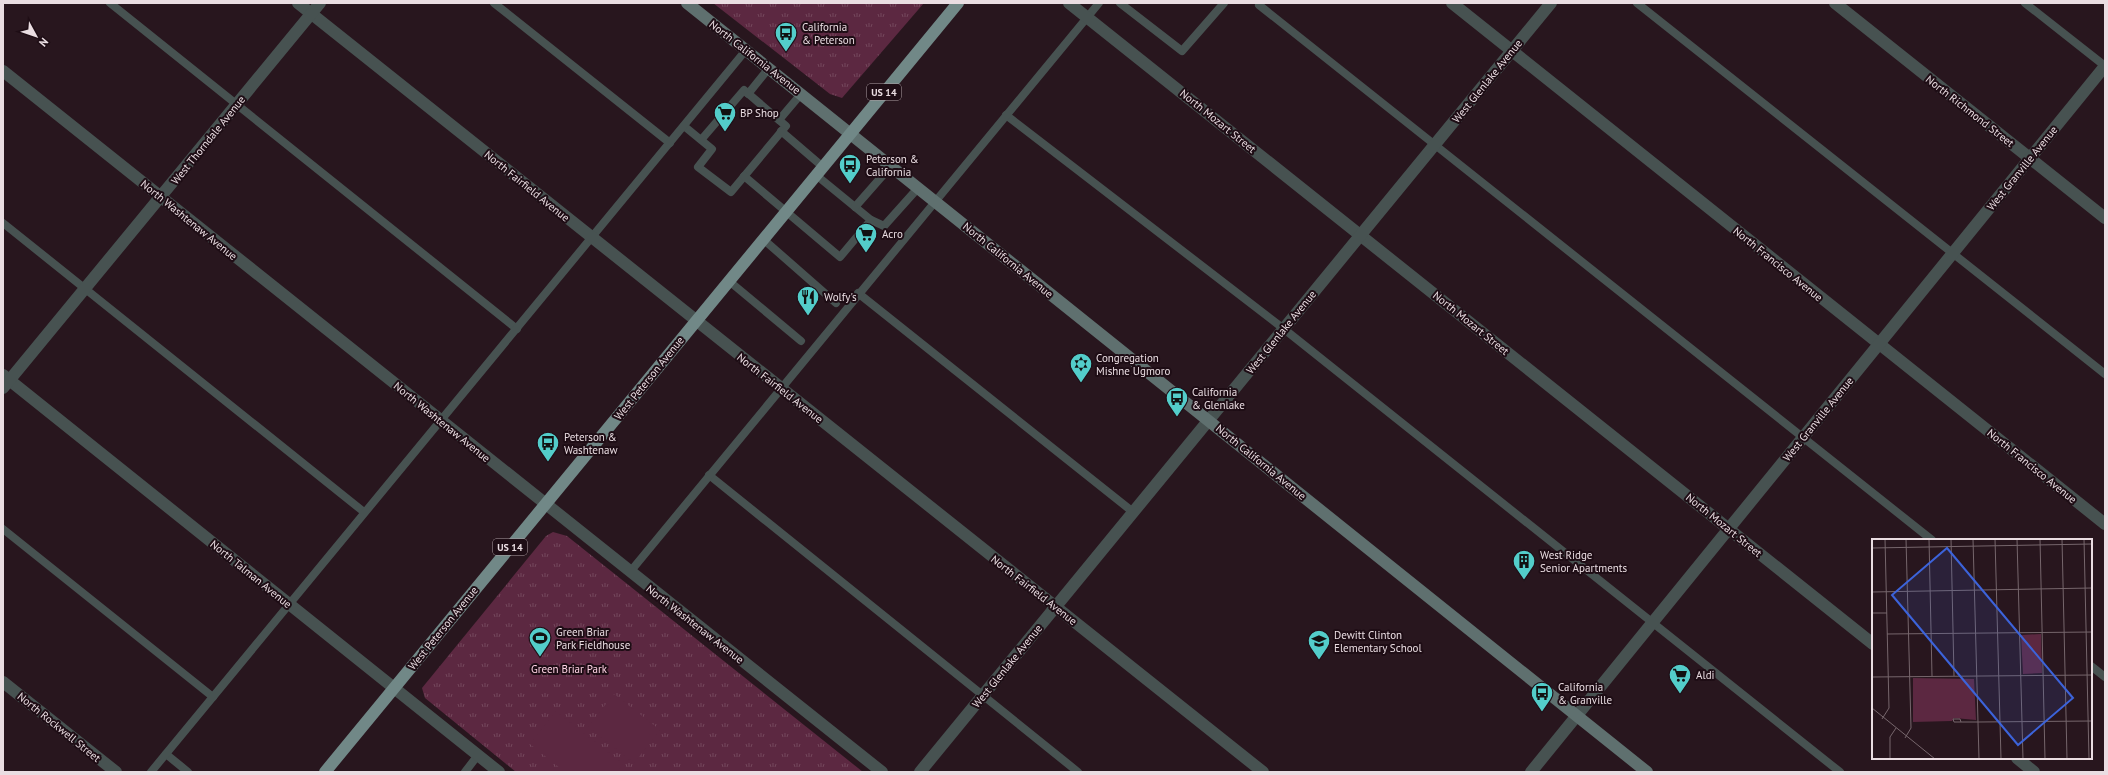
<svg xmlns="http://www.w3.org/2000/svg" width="2108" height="775" font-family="'PT Sans',sans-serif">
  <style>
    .park { fill: url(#park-tufts) }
    .pitch { fill: #5c2841 }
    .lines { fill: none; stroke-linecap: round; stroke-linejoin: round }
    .service { stroke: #475251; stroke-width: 8 }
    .minor { stroke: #475251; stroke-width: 12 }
    .secondary { stroke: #5f706f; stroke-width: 12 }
    .primary { stroke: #718887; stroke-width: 12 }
    .labels { text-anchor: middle; stroke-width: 4; stroke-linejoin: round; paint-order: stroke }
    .shield { fill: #1e0d15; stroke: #ad9fa4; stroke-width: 1 }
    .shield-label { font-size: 10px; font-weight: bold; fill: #eadde2 }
    .poi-label { font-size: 11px; fill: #eadde2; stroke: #1e0d15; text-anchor: start }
    .street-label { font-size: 11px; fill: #eadde2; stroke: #1e0d15 }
    .park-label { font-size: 11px; fill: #fed3e4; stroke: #1e0d15 }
    .inset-road { fill: none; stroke: #76666c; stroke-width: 1 }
    .view { fill: #3c63da; fill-opacity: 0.15; stroke: #3c63da; stroke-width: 2 }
    .inset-edge { fill: none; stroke: #eadde2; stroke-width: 2 }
  </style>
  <defs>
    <pattern id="park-tufts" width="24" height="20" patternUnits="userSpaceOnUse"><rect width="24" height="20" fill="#5c2841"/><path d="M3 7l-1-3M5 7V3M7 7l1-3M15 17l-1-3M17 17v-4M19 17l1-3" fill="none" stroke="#74475c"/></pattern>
  </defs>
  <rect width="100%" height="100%" fill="#28161e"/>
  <!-- park -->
  <g class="park">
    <path d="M713,3H924L842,98L830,94Z"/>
    <path d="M553,532L567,536L863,772H516L425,698L422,688L546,536Z"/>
  </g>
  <!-- pitch -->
  <g class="pitch">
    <path d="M614,694L660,730L634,763L588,727Z"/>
    <path d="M556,711L623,764L617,772H565L530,744Z"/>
  </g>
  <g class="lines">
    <!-- service -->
    <g class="service">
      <path d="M110,3L517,329"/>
      <path d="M494,3L670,143"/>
      <path d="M1120,3L1182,51L1224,3"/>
      <path d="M1637,3L2105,374"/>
      <path d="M2025,3L2105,66"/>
      <path d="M1259,5L1932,540"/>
      <path d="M748,94L769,68"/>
      <path d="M1006,115L1284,329L1840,772"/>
      <path d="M779,120L801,94"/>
      <path d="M684,126L712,149L698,167L731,192L786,126L744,90L701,140"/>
      <path d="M781,131L823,167"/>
      <path d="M744,176L840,257L871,220L816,175"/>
      <path d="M855,207L891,166"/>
      <path d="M871,220L884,226L918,188"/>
      <path d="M3,223L364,512"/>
      <path d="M763,239L836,303"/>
      <path d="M729,281L801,341"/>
      <path d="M858,293L1133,512"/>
      <path d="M709,475L1078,772"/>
      <path d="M3,529L213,697"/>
      <path d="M630,572L1099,3"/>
      <path d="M2091,666L2105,677"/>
      <path d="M166,754L188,772"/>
      <path d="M151,772L746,50"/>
      <path d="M465,772L478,755"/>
    </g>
    <!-- minor -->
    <g class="minor">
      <path d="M298,3L1263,772"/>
      <path d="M1069,3L1873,644"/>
      <path d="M1452,3L2105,524"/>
      <path d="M1835,3L2105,218"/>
      <path d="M3,71L882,772"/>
      <path d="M3,375L499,772"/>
      <path d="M3,388L320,3"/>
      <path d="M3,682L116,772"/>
      <path d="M2017,758L2034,772"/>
      <path d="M920,772L1551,3"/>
      <path d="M1531,772L2105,66"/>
    </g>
    <!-- secondary -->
    <path class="secondary" d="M687,3L1647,772"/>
    <!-- primary -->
    <path class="primary" d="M325,772L958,3"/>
  </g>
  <!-- icons -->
  <defs>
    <g id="bus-pin" transform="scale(1.15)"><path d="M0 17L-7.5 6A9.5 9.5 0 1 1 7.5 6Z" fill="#53cdca" stroke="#1e0d15"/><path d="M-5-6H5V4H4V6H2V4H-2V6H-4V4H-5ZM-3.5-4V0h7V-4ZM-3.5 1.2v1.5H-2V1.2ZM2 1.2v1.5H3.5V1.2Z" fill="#111"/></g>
    <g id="supermarket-pin" transform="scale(1.15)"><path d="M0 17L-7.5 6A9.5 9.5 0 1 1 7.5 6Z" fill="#53cdca" stroke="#1e0d15"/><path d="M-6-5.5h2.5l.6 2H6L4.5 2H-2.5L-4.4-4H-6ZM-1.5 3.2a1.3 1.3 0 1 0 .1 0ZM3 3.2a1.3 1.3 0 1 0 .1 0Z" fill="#111"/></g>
    <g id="restaurant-pin" transform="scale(1.15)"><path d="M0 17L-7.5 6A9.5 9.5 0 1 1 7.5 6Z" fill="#53cdca" stroke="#1e0d15"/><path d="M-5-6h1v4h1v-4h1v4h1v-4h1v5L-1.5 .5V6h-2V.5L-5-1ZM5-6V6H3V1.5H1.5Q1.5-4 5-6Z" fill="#111"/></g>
    <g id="synagogue-pin" transform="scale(1.15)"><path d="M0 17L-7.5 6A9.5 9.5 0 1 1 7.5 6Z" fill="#53cdca" stroke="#1e0d15"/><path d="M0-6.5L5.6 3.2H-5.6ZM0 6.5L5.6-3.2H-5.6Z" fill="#111"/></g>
    <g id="building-pin" transform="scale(1.15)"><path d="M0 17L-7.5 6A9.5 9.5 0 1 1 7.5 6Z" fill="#53cdca" stroke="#1e0d15"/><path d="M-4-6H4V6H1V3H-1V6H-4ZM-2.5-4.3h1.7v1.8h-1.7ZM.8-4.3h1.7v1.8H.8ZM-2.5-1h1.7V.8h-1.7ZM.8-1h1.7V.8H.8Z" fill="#111"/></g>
    <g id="stadium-pin" transform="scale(1.15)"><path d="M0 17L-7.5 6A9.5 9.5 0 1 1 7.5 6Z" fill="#53cdca" stroke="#1e0d15"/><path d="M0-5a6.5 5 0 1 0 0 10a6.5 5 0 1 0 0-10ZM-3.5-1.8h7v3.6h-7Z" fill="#111"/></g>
    <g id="school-pin" transform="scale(1.15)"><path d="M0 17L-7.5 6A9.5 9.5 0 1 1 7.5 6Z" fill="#53cdca" stroke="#1e0d15"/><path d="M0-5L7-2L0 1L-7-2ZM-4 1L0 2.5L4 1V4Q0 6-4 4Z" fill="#111"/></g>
  </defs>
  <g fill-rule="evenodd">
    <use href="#bus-pin" x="786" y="33"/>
    <use href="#supermarket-pin" x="725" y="113"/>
    <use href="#bus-pin" x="850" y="165"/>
    <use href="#supermarket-pin" x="866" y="234"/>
    <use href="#restaurant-pin" x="808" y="297"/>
    <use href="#synagogue-pin" x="1081" y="364"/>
    <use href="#bus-pin" x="1177" y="398"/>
    <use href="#bus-pin" x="548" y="443"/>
    <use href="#building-pin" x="1524" y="561"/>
    <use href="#stadium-pin" x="540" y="638"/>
    <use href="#school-pin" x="1319" y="641"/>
    <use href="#supermarket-pin" x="1680" y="675"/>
    <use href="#bus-pin" x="1542" y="693"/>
  </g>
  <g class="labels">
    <!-- shield labels -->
    <g class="shield">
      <rect x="867" y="84" width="34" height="16" rx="3"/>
      <rect x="493" y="539" width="34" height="16" rx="3"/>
    </g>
    <g class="shield-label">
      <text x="884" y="96">US 14</text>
      <text x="510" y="551">US 14</text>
    </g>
    <!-- poi labels -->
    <g class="poi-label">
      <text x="802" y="31">California<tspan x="802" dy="13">&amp; Peterson</tspan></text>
      <text x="740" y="117">BP Shop</text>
      <text x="866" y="163">Peterson &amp;<tspan x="866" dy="13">California</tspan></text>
      <text x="882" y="238">Acro</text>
      <text x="824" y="301">Wolfy's</text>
      <text x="1096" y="362">Congregation<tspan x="1096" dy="13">Mishne Ugmoro</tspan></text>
      <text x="1192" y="396">California<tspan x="1192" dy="13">&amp; Glenlake</tspan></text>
      <text x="564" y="441">Peterson &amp;<tspan x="564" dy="13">Washtenaw</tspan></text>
      <text x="1540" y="559">West Ridge<tspan x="1540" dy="13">Senior Apartments</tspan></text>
      <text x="556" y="636">Green Briar<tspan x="556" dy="13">Park Fieldhouse</tspan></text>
      <text x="1334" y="639">Dewitt Clinton<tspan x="1334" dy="13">Elementary School</tspan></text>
      <text x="1696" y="679">Aldi</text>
      <text x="1558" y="691">California<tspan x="1558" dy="13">&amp; Granville</tspan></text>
    </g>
    <!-- street labels -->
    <g class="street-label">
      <text transform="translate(755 57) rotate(38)" y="4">North California Avenue</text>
      <text transform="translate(1487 81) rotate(-51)" y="4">West Glenlake Avenue</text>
      <text transform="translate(1970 111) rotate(38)" y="4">North Richmond Street</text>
      <text transform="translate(1218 121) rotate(39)" y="4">North Mozart Street</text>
      <text transform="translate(208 140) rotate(-51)" y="4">West Thorndale Avenue</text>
      <text transform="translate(2022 168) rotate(-51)" y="4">West Granville Avenue</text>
      <text transform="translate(527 186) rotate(39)" y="4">North Fairfield Avenue</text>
      <text transform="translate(189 220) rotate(39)" y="4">North Washtenaw Avenue</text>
      <text transform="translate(1008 260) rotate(39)" y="4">North California Avenue</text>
      <text transform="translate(1778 264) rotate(39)" y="4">North Francisco Avenue</text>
      <text transform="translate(1471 323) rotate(39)" y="4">North Mozart Street</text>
      <text transform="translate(1281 332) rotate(-51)" y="4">West Glenlake Avenue</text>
      <text transform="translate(649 378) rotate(-51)" y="4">West Peterson Avenue</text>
      <text transform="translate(780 388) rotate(38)" y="4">North Fairfield Avenue</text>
      <text transform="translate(1818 419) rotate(-51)" y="4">West Granville Avenue</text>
      <text transform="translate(442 422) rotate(39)" y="4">North Washtenaw Avenue</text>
      <text transform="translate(1261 462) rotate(39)" y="4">North California Avenue</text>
      <text transform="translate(2032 466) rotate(39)" y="4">North Francisco Avenue</text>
      <text transform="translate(1724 525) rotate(39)" y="4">North Mozart Street</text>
      <text transform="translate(251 574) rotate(39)" y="4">North Talman Avenue</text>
      <text transform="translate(1034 590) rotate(38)" y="4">North Fairfield Avenue</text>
      <text transform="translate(695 624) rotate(38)" y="4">North Washtenaw Avenue</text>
      <text transform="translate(443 628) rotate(-51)" y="4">West Peterson Avenue</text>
      <text transform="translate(1007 666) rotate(-51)" y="4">West Glenlake Avenue</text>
      <text transform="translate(59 727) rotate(39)" y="4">North Rockwell Street</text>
    </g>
    <!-- park labels -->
    <g class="park-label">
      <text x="569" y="673">Green Briar Park</text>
    </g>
  </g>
  <!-- overview -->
  <g transform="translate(1872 539)">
    <rect width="220" height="220" fill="#28161e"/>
    <path d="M169,95L170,134L151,135L149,96ZM41,139L102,140L104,181L82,179L80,182L41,183Z" fill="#5c2841"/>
    <path class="inset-road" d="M57,0L60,137M79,0L82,137M101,0L107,220M123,0L129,220M145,0L151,220M168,0L173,220M190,0L195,220M212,0L217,220M0,9L220,5M0,53L220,49M0,74H15M15,95L220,93M0,138L220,136M0,169L63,220M10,180L17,169L13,0M89,183L88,180H81L82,183H106L220,182M33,199L39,189L34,0M18,220V198L24,189"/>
    <path class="view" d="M75,9L201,159L146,206L20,56Z"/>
    <rect width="220" height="220" class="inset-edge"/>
  </g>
  <!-- border -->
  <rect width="2108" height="775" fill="none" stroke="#eadde2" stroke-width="8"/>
  <!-- north arrow -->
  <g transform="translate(36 36) rotate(130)" stroke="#1e0d15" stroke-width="3" paint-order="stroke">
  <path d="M0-3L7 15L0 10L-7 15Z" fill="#eadde2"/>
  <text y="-6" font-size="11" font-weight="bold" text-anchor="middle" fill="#eadde2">N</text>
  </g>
</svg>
